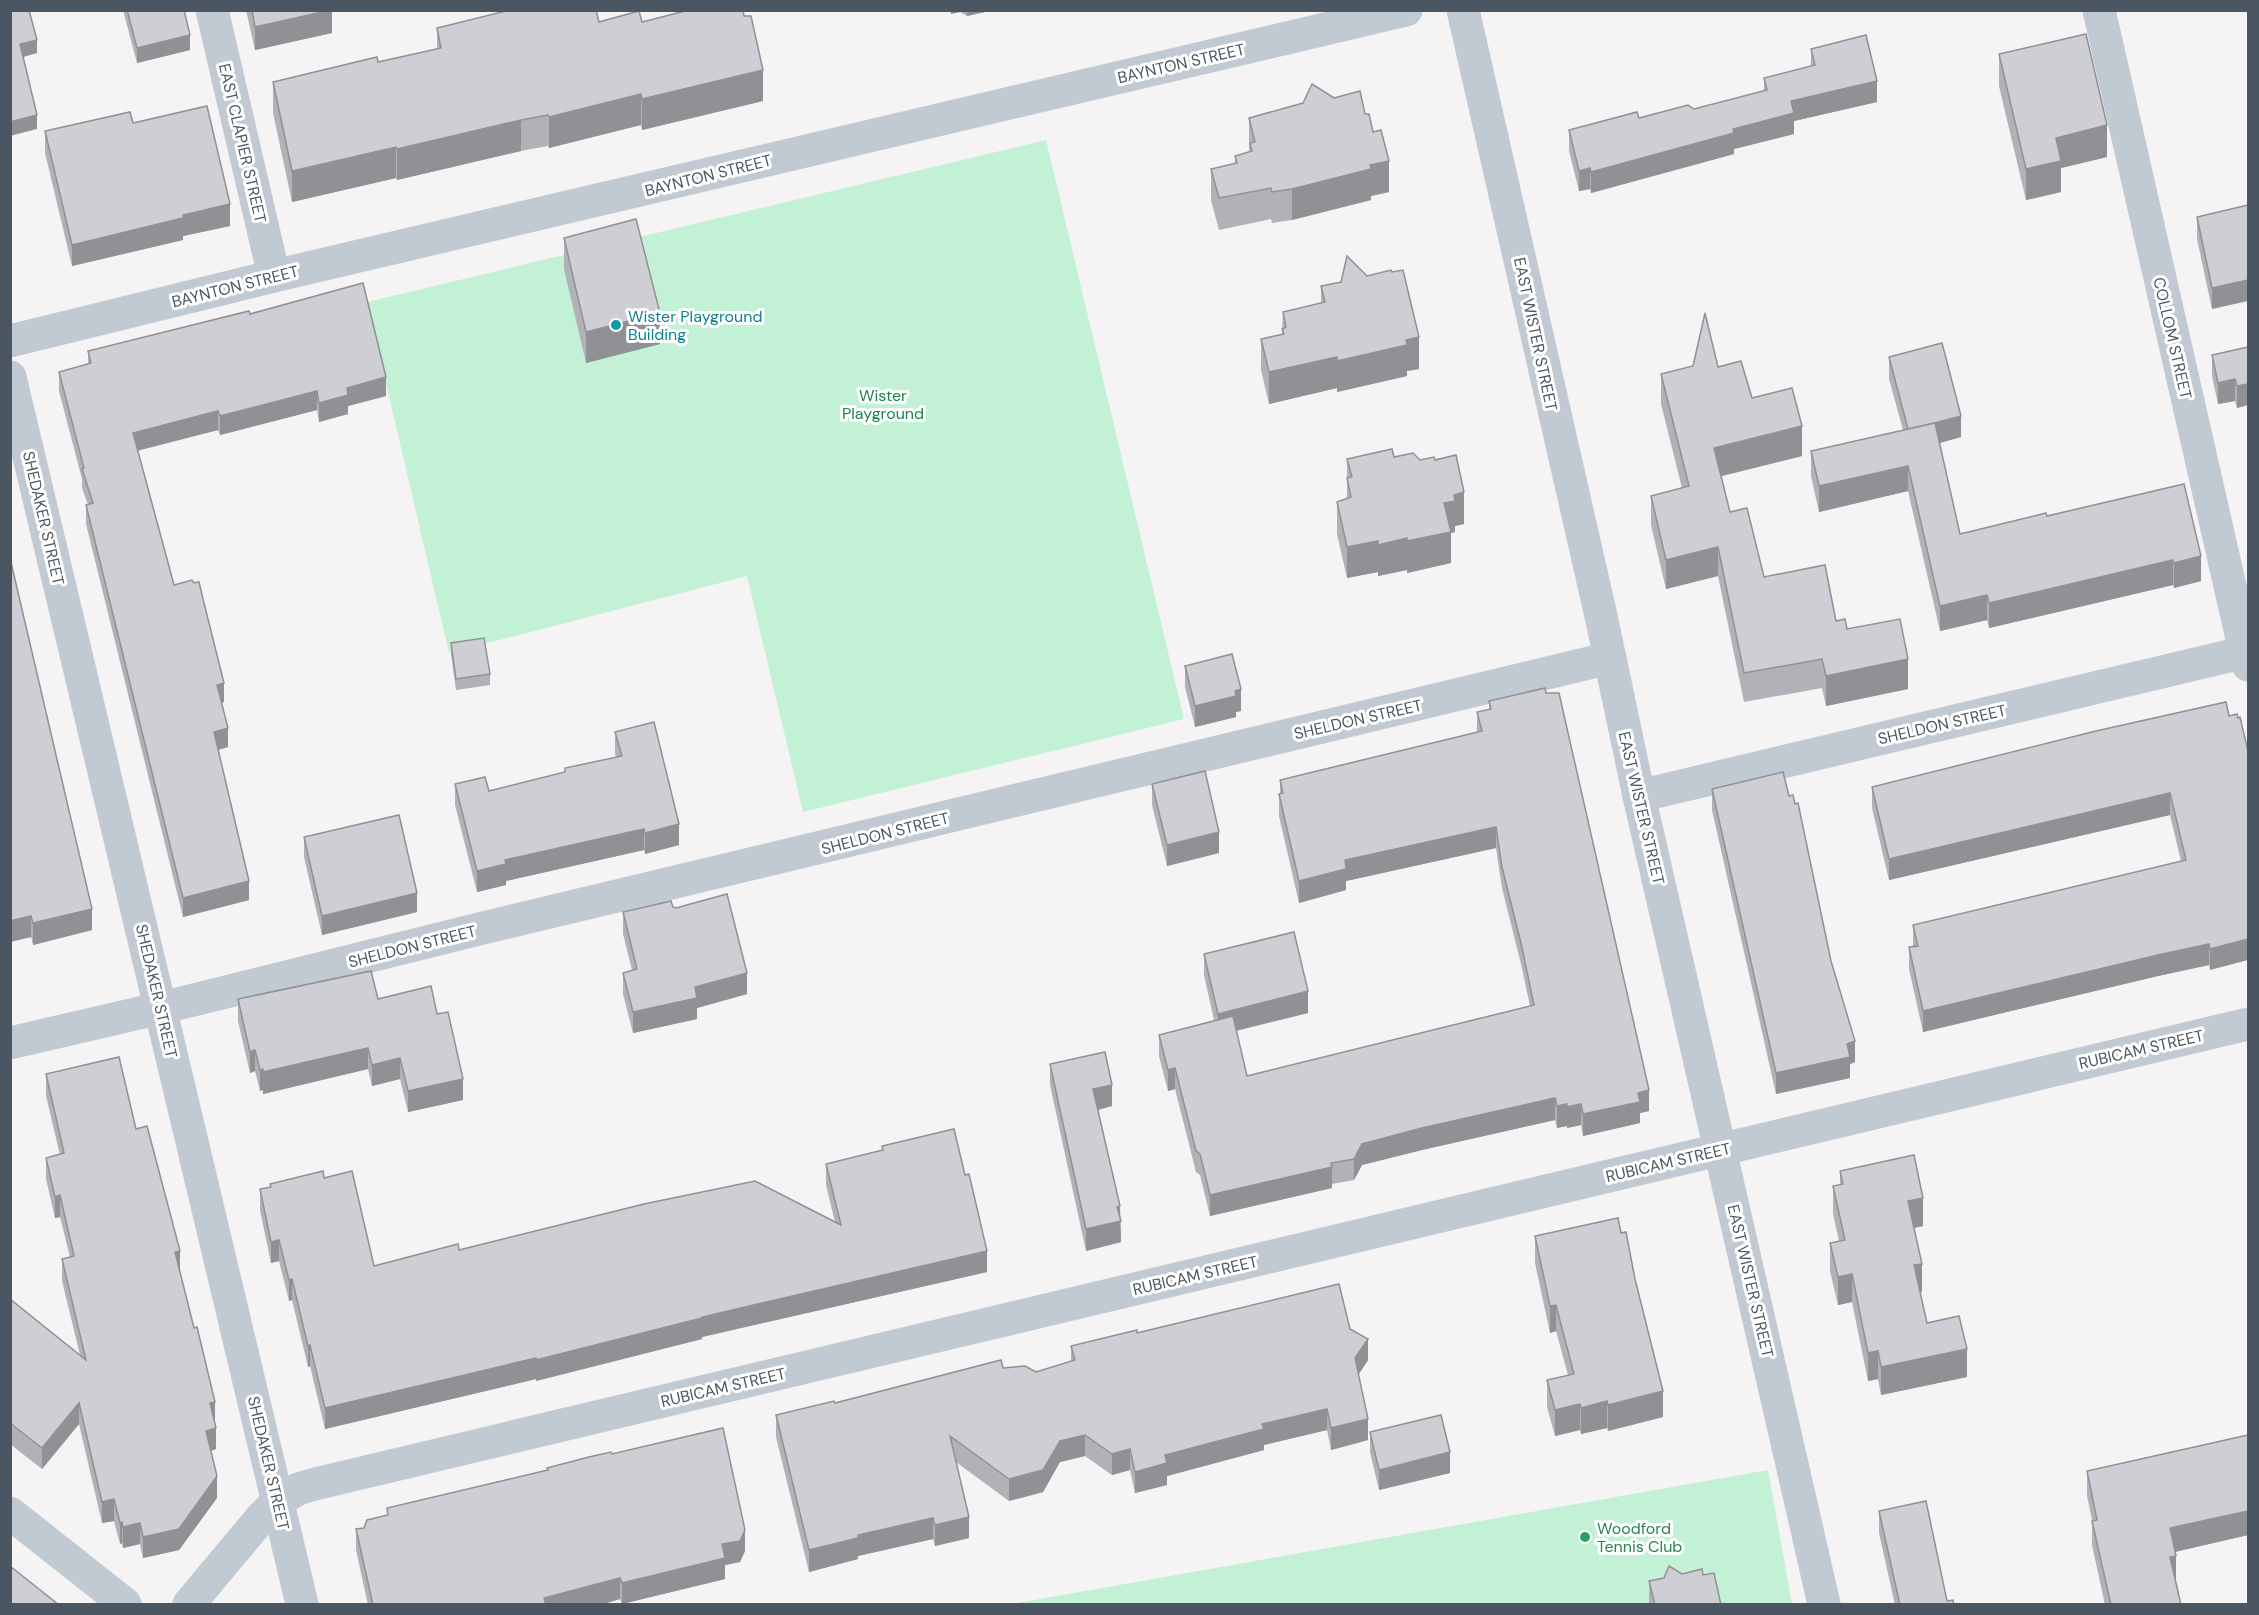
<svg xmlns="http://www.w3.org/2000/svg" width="2259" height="1615" font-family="'DM Sans',sans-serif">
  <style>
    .green { fill: #c3f1d5 }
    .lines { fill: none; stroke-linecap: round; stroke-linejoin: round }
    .minor { stroke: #c1cad2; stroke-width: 33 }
    .wall { fill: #b0b2b7 }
    .shaded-wall { fill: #909195 }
    .building { fill: #cdcfd5; stroke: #909195; stroke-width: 1.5 }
    .culture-dot { fill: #0f9aa8; stroke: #fff; stroke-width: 2 }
    .leisure-dot { fill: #2e9e5b; stroke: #fff; stroke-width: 2 }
    .labels { text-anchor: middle; stroke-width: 6; stroke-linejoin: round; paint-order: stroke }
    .street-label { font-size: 16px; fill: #4a5661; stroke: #fff }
    .culture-label { font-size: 16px; fill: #0d838f; stroke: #fff; text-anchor: start }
    .park-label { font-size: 16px; fill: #17864f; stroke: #fff }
    .leisure-label { font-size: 16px; fill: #27864d; stroke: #fff; text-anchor: start }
  </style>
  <rect width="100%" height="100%" fill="#f5f3f3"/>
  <!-- green -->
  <g class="green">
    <path d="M1046,140L1184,719L803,812L747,576L449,653L367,302Z"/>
    <path d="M1768,1470L1792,1604H1012Z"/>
  </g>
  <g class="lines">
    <!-- minor -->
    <g class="minor">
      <path d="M212,10L274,276"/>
      <path d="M1463,10L1601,616L1639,796L1824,1604"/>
      <path d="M2099,10L2248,665"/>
      <path d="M10,341L274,276L1406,10"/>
      <path d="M10,377L302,1604"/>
      <path d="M1639,796L2246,652"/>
      <path d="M10,1043L161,1008L483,928L1610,658"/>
      <path d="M10,1513L125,1604"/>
      <path d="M189,1604L261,1518L278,1501L298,1489L315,1484L2248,1024"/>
    </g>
  </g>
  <!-- wall -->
  <g class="wall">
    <path d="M123,10H184L190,50L137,63Z"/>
    <path d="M246,10H332V33L255,50Z"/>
    <path d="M508,10H596L599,22H642L763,101L642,130L641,125L549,148L548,146L521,151L397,180L396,178L292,202L273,113V82L378,62L437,49V28L508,12Z"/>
    <path d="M950,10H994L967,16L960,12L951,14Z"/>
    <path d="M1811,49L1877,102L1794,121V134L1734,149V154L1591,193L1590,189L1579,191L1569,151V130L1694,109L1764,91V78L1811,66Z"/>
    <path d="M1999,54L2107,157L2061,168V192L2026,200L1999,86Z"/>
    <path d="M1334,98L1365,114L1389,192L1371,196V200L1292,220L1272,223L1271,219L1219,230L1211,200V169L1235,163V156L1249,152V118L1303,103Z"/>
    <path d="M133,123L230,226L183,236V240L72,266L45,153V131Z"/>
    <path d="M2248,205L2212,309L2197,239V217Z"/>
    <path d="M564,238L660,344L586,363L564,269Z"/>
    <path d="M1321,286L1419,369L1407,371V376L1337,392V388L1269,404L1261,370V339L1282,334L1283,312L1321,303Z"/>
    <path d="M250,314L386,396L348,406V414L319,422L317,410L220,435L218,430L138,450L174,585L224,702L222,703L228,747L218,750L249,900L183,917L86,524V505H88L82,488V479L59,391V372L88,364V351Z"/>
    <path d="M2248,347V405L2237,408L2235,401L2218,404L2212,376V355Z"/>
    <path d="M1889,357L1961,437L1939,443L1960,534L2047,516L2184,484L2201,581L2174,588L2173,585L1989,628L1987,620L1940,631L1908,491L1819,512L1811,476V451L1903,430L1889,379Z"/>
    <path d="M1718,367L1752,398L1802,456L1721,476L1730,512L1764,577L1836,621L1847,629L1908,689L1826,706L1822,688L1744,702L1718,576L1666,589L1651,525V496L1682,488L1661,404V374Z"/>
    <path d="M1394,457L1420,460H1435L1464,524L1455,526V532L1451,533V563L1407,573V570L1378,576V572L1347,578L1337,534V502L1347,498V459Z"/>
    <path d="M10,558L92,930L33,945L31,937L10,942Z"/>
    <path d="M451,643L490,674V685L456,690L451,654Z"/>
    <path d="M1185,666L1241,711L1236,712V717L1195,727L1185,687Z"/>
    <path d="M1489,701L1649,1111L1640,1113V1123L1583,1136L1581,1125L1567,1128V1126L1557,1128L1555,1120L1422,1150L1362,1165L1354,1180L1332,1184V1188L1210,1216L1200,1175L1196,1172L1175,1089L1168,1091L1159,1056V1035L1214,1020L1204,975V954L1308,1013L1236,1031L1247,1076L1530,1006L1521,964L1502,888L1496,848L1346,881V890L1299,903L1279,816V794H1280V780L1477,732V712L1489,710Z"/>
    <path d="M2226,702L2210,970L2209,965L2158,976L1923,1032L1909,969V947L1913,946V925L2181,861L2170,815L1889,880L1872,808V787Z"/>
    <path d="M615,732L679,845L645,854L644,850L506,881V885L477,892L455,805V784L489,791L565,772L616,757L615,753Z"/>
    <path d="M1152,784L1219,853L1167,866L1152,805Z"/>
    <path d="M1712,789L1789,796L1831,961L1855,1062L1850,1064V1078L1776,1094L1712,810Z"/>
    <path d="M304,837L417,912L322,935L304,857Z"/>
    <path d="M673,907L747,994L697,1008V1019L633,1033L623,994V973L632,970L623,934V912Z"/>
    <path d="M238,999H378L437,1014L463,1100L408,1112L400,1079L372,1086L368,1069L263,1094V1090L260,1091L255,1071L250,1073L238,1021Z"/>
    <path d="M1050,1064L1112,1106L1098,1110L1120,1216L1121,1242L1086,1251L1050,1085Z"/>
    <path d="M46,1074L136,1129L180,1273L215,1422L216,1449L211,1451L217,1498L179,1550L143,1558L140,1544L123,1548L122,1543L120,1544L114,1521L102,1523L79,1424L42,1469L10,1444V1299L80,1355L62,1281V1259L70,1257L60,1217L55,1218L46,1179V1158L60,1155L46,1096Z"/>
    <path d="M882,1146L987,1272L702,1337V1339L536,1381V1379L325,1429L310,1366L308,1367L292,1300L289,1301L279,1261L271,1263L260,1210V1189L270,1187V1184L324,1178L374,1266L459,1250L835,1222L826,1185V1164L882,1150Z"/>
    <path d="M1840,1171L1923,1226L1914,1228L1922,1292H1920L1927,1323L1967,1377L1881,1395L1878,1379L1868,1381L1852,1302L1838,1305L1830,1271V1243L1839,1241L1833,1214V1186L1840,1185Z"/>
    <path d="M1621,1233L1635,1279L1663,1417L1608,1431L1607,1428L1581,1434L1580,1430L1555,1436L1547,1407V1380L1568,1375L1556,1331L1550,1333L1535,1263V1236Z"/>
    <path d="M1350,1329L1368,1360L1358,1375L1368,1440L1331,1450L1327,1430L1264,1445V1450L1167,1476V1485L1135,1493L1130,1470L1112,1475L1085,1456L1060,1462L1043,1492L1009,1501L956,1462L969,1538L935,1546L933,1539L858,1556V1559L809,1572L776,1437V1415L1003,1368L1036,1372L1071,1361V1346L1137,1333Z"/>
    <path d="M1370,1432L1450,1473L1379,1490L1370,1452Z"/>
    <path d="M2248,1435V1535L2175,1552L2176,1580L2181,1605H2105L2092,1545V1520L2087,1496V1471Z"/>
    <path d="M612,1454L745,1551L740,1562L725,1565V1579L622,1604L620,1599L600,1605H368L356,1550V1529L364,1528L387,1516V1508Z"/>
    <path d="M1879,1511L1947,1601L1954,1605H1895L1879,1533Z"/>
    <path d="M1682,1574L1703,1575L1721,1605H1649V1581Z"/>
  </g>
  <!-- shaded-wall -->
  <g class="shaded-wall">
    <path d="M332,10V33L255,50V27Z"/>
    <path d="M951,10H960V12L951,14Z"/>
    <path d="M967,10H994L967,16Z"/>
    <path d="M190,35V50L137,63V48Z"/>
    <path d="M37,40V53L20,58V44Z"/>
    <path d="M763,70V101L642,130V99Z"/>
    <path d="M1877,81V102L1794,121V134L1734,149V154L1591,193V172L1733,129L1791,101Z"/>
    <path d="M641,94V125L549,148V117Z"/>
    <path d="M37,115V129L10,136V122Z"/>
    <path d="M521,120V151L397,180V149Z"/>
    <path d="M2107,125V157L2061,168V192L2026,200V169L2056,138Z"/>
    <path d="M396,147V178L292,202V171Z"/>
    <path d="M1389,161V192L1371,196V200L1292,220V189L1370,165Z"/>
    <path d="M1590,168V189L1579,191V171Z"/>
    <path d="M230,204V226L183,236V240L72,266V245L183,215Z"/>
    <path d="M2248,280V301L2212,309V288Z"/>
    <path d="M660,313V344L586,363V332Z"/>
    <path d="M1419,337V369L1407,371V376L1337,392V361L1406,340Z"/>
    <path d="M1337,357V388L1269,404V372Z"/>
    <path d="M386,377V396L348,406V414L319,422V403L347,388Z"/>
    <path d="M2235,379V401L2218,404V383Z"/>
    <path d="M2248,384V405L2237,408V386Z"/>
    <path d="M317,391V410L220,435V416Z"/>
    <path d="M218,411V430L133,452V433Z"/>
    <path d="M1961,416V437L1908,452V430Z"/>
    <path d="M1802,426V456L1714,478V448Z"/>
    <path d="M1908,466V491L1819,512V486Z"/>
    <path d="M1464,492V524L1455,526V532L1451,533V563L1407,573V541L1444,503L1454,495Z"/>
    <path d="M1407,538V570L1378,576V545Z"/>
    <path d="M1378,541V572L1347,578V547Z"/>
    <path d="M1718,547V576L1666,589V560Z"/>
    <path d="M2201,556V581L2174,588V563Z"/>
    <path d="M2173,560V585L1989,628V603Z"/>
    <path d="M1987,595V620L1940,631V606Z"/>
    <path d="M1908,659V689L1826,706V676Z"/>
    <path d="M224,683V702L217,704V685Z"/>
    <path d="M1241,689V711L1236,712V717L1195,727V706Z"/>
    <path d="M228,728V747L214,751V732Z"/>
    <path d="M2170,793V815L1889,880V859Z"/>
    <path d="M679,824V845L645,854V833Z"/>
    <path d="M1496,827V848L1346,881V890L1299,903V881L1345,860Z"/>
    <path d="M644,829V850L506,881V885L477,892V871L505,860Z"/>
    <path d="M1219,832V853L1167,866V845Z"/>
    <path d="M249,881V900L183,917V898Z"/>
    <path d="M417,893V912L322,935V916Z"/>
    <path d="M92,909V930L33,945V923Z"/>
    <path d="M31,916V937L10,942V921Z"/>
    <path d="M2248,939V960L2210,970V949Z"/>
    <path d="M2209,944V965L2158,976L1923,1032V1011L2158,955Z"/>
    <path d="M747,973V994L697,1008V1019L633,1033V1012L695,987Z"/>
    <path d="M1308,991V1013L1218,1035V1014Z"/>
    <path d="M1855,1041V1062L1850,1064V1078L1776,1094V1073L1847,1044Z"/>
    <path d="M368,1048V1069L263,1094V1072Z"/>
    <path d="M255,1050V1071L250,1073V1052Z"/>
    <path d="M400,1058V1079L372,1086V1065Z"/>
    <path d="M1175,1068V1089L1168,1091V1070Z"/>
    <path d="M263,1069V1090L260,1091V1070Z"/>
    <path d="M463,1079V1100L408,1112V1091Z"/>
    <path d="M1112,1085V1106L1093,1111V1089Z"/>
    <path d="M1649,1090V1111L1640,1113V1123L1583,1136V1114L1638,1093Z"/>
    <path d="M1555,1098V1120L1422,1150L1362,1165L1354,1180V1159L1362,1144L1422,1128Z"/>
    <path d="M1567,1104V1126L1557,1128V1106Z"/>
    <path d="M1581,1104V1125L1567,1128V1107Z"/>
    <path d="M1332,1167V1188L1210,1216V1195Z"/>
    <path d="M60,1195V1217L55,1218V1197Z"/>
    <path d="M1923,1198V1226L1908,1229V1201Z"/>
    <path d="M1120,1206L1121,1242L1086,1251V1229Z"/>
    <path d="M279,1240V1261L271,1263V1242Z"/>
    <path d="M180,1251V1273L175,1252Z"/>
    <path d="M987,1251V1272L702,1337V1339L536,1381V1360L702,1317Z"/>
    <path d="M1922,1264V1292L1914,1293V1265Z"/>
    <path d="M1852,1274V1302L1838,1305V1277Z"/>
    <path d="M292,1279V1300L289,1301V1280Z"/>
    <path d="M1556,1305V1331L1550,1333V1306Z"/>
    <path d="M1368,1339V1360L1355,1380V1358Z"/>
    <path d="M310,1345V1366L308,1367V1346Z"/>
    <path d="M1967,1349V1377L1881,1395V1367Z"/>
    <path d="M1878,1351V1379L1868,1381V1353Z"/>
    <path d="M536,1358V1379L325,1429V1408Z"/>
    <path d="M1663,1391V1417L1608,1431V1405Z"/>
    <path d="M1607,1401V1428L1581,1434V1408Z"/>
    <path d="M215,1402V1423L210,1403Z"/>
    <path d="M79,1403V1424L42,1469V1448Z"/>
    <path d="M1580,1404V1430L1555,1436V1410Z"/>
    <path d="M1327,1409V1430L1264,1445V1450L1167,1476V1485L1135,1493V1472L1165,1455L1262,1424Z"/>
    <path d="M1368,1419V1440L1331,1450V1428Z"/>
    <path d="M216,1428V1449L206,1452V1431Z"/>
    <path d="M1085,1435V1456L1060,1462L1043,1492L1009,1501V1479L1060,1441Z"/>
    <path d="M1130,1449V1470L1112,1475V1454Z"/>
    <path d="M1450,1452V1473L1379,1490V1470Z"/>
    <path d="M217,1476V1498L179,1550L143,1558V1537Z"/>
    <path d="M114,1499V1521L102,1523V1502Z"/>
    <path d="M2248,1511V1535L2170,1553V1528Z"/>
    <path d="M969,1517V1538L935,1546V1525Z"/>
    <path d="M933,1518V1539L858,1556V1559L809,1572V1550L858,1535Z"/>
    <path d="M122,1522V1543L120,1544V1523Z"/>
    <path d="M140,1523V1544L123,1548V1527Z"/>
    <path d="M745,1530V1551L740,1562L725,1565V1579L622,1604V1583Z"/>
    <path d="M2176,1556V1580L2170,1557Z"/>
    <path d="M620,1578V1599L600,1605H544V1598Z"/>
  </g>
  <!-- building -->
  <g class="building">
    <path d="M10,10H29L37,40L20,44L37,115L10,122Z"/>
    <path d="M127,10H184L190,35L137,48Z"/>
    <path d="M252,10H331L255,27Z"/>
    <path d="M510,10H596L599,22L639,11L642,22L689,10H743L744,16H751L763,70L642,99L641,94L549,117L548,115L521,120L397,149L396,147L292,171L273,82L377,57L378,62L441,48L437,28Z"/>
    <path d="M2086,34L2107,125L2056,138L2061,161L2026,169L1999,54Z"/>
    <path d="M1866,35L1877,81L1791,101L1794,113L1733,129L1734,133L1591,172L1590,168L1579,171L1569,130L1637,112L1639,118L1688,105L1694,109L1767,90L1764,78L1815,65L1811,49Z"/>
    <path d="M1312,84L1334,98L1360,91L1365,114H1369L1373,132L1381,130L1389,161L1370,165L1371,169L1292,189L1272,192L1271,188L1219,198L1211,169L1237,163L1235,156L1252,151L1250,143L1255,142L1249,118L1303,103Z"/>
    <path d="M207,106L230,204L183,215V218L72,245L45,131L130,112L133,123Z"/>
    <path d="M2248,205V280L2212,288L2197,217Z"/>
    <path d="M636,219L660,313L586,332L564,238Z"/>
    <path d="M1347,256L1367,276L1391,270L1392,272L1403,270L1419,337L1406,340L1407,345L1337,361V357L1269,372L1261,339L1284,334L1282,329L1286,327L1283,312L1325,302L1321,286L1341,282Z"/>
    <path d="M363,283L386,377L347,388L348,395L319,403L317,391L220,416L218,411L133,433L174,585L192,580L194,583L199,582L203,599L224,683L217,685L228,728L214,732L249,881L183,898L86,505L93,503L82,469L84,468L59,372L91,363L88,351L249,311L250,314Z"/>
    <path d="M1705,313L1718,367L1741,361L1752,398L1792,388L1802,426L1714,448L1730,512L1747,508L1764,577L1825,565L1836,621L1845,619L1847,629L1900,619L1908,659L1826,676L1822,659L1744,673L1718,547L1666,560L1651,496L1689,486L1661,374L1693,366Z"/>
    <path d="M1942,343L1961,416L1935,423L1908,429L1889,357Z"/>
    <path d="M2248,347V384L2237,386L2235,379L2218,383L2212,355Z"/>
    <path d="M1935,423L1960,534L2046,513L2047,516L2184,484L2201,556L2174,563L2173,560L1989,603L1987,595L1940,606L1908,466L1819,486L1811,451Z"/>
    <path d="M1392,449L1394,457L1413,453L1420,460L1434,457L1435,460L1456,455L1464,492L1454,495L1455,501L1444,503L1451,532L1407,541V538L1378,545V541L1347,547L1337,502L1351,497L1347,478L1352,477L1347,459Z"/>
    <path d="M10,558L92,909L33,923L31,916L10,921Z"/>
    <path d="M484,638L490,674L456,679L451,643Z"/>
    <path d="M1232,654L1241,689L1235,691L1236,696L1195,706L1185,666Z"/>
    <path d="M1545,688L1546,693H1559L1649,1090L1638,1093L1640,1102L1583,1114L1581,1104L1567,1107V1104L1557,1106L1555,1098L1422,1128L1362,1144L1354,1159L1331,1163L1332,1167L1210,1195L1200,1154L1196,1151L1175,1068L1168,1070L1159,1035L1233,1016L1247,1076L1534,1005L1521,943L1502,867L1496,827L1345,860L1346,869L1299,881L1279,794L1283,793L1280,780L1482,731L1477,712L1491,709L1489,701Z"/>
    <path d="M2226,702L2229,716L2237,714L2238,718L2240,717L2248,751V939L2210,949L2209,944L2158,955L1923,1011L1909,947L1918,946L1913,925L2186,860L2170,793L1889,859L1872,787L2096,731Z"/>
    <path d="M654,722L679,824L645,833L644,829L505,860L506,864L477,871L455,784L485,777L489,791L565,772V768L622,756L615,732Z"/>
    <path d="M1205,771L1219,832L1167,845L1152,784Z"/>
    <path d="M1783,772L1789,796L1793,795L1795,804L1798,803L1831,961L1855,1041L1847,1044L1850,1057L1776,1073L1712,789Z"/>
    <path d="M399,815L417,893L322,916L304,837Z"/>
    <path d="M727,894L747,973L695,987L697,998L633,1012L623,973L637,969L623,912L671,901L673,907L676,908Z"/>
    <path d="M1294,932L1308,991L1218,1014L1204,954Z"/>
    <path d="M371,971L378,999L431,986L437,1014L448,1012L463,1079L408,1091L400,1058L372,1065L368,1048L263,1072V1069L260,1070L255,1050L250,1052L238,999Z"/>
    <path d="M1105,1052L1112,1085L1093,1089L1120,1206L1117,1207L1121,1221L1086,1229L1050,1064Z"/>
    <path d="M119,1057L136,1129L147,1126L180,1251L175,1252L194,1328L197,1327L215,1402L210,1403L216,1428L206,1431L217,1476L179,1529L143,1537L140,1523L123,1527L122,1522L120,1523L114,1499L102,1502L79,1403L42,1448L10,1423V1299L86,1360L62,1259L74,1256L60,1195L55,1197L46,1158L64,1153L46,1074Z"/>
    <path d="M954,1129L965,1175L969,1174L987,1251L702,1317V1318L536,1360V1358L325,1408L310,1345L308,1346L292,1279L289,1280L279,1240L271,1242L260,1189L271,1187L270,1184L323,1171L324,1178L352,1171L374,1266L458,1244L459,1250L644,1204L755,1181L841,1225L826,1164L883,1150L882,1146Z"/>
    <path d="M1914,1155L1923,1198L1908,1201L1922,1264L1914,1265L1927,1323L1959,1316L1967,1349L1881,1367L1878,1351L1868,1353L1852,1274L1838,1277L1830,1243L1845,1240L1833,1186L1843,1184L1840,1171Z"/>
    <path d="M1618,1218L1621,1233L1626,1232L1635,1279L1663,1391L1608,1405L1607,1401L1581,1408L1580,1404L1555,1410L1547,1380L1574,1374L1556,1305L1550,1306L1535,1236Z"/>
    <path d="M1339,1284L1350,1329L1368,1339L1355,1358L1368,1419L1331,1428L1327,1409L1262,1424L1264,1429L1165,1455L1167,1463L1135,1472L1130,1449L1112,1454L1085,1435L1060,1441L1043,1470L1009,1479L950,1436L969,1517L935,1525L933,1518L858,1535V1538L809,1550L776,1415L834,1401L835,1403L1001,1360L1003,1368L1025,1366L1036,1372L1075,1360L1071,1346L1137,1330V1333Z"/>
    <path d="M1441,1415L1450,1452L1379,1470L1370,1432Z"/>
    <path d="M723,1428L745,1530L740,1541L722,1544L725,1558L622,1583L620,1578L544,1598L546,1605H373L356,1529L364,1528L367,1520L388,1515L387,1508L548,1470L547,1468L589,1457L611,1452L612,1454Z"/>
    <path d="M2248,1435V1511L2170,1528L2176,1556L2170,1557L2181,1605H2111L2092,1521L2097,1520L2087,1471Z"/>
    <path d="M1926,1501L1947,1601L1953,1600L1954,1605H1900L1879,1511Z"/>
    <path d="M10,1566L59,1605H10Z"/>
    <path d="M1669,1566L1682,1574L1702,1569L1703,1575L1714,1573L1721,1605H1655L1649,1581L1664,1578Z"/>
  </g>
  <!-- markers -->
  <circle class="culture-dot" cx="616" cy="325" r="6"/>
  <circle class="leisure-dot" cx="1585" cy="1537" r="6"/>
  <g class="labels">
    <!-- street labels -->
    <g class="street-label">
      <text transform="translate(1181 63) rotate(-13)" y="6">BAYNTON STREET</text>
      <text transform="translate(243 143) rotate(77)" y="6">EAST CLAPIER STREET</text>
      <text transform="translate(708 175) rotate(-14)" y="6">BAYNTON STREET</text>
      <text transform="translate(235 286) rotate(-14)" y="6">BAYNTON STREET</text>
      <text transform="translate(1536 334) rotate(78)" y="6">EAST WISTER STREET</text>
      <text transform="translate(2173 338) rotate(77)" y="6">COLLOM STREET</text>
      <text transform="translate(44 518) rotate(77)" y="6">SHEDAKER STREET</text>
      <text transform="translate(1358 719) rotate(-13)" y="6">SHELDON STREET</text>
      <text transform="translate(1942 724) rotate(-13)" y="6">SHELDON STREET</text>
      <text transform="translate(1642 808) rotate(77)" y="6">EAST WISTER STREET</text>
      <text transform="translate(885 833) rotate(-14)" y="6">SHELDON STREET</text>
      <text transform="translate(412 946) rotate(-14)" y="6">SHELDON STREET</text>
      <text transform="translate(157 991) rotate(77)" y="6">SHEDAKER STREET</text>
      <text transform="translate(2141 1049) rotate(-13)" y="6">RUBICAM STREET</text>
      <text transform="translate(1668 1162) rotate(-13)" y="6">RUBICAM STREET</text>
      <text transform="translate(1195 1275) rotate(-13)" y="6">RUBICAM STREET</text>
      <text transform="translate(1751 1281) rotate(77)" y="6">EAST WISTER STREET</text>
      <text transform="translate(723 1387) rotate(-13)" y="6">RUBICAM STREET</text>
      <text transform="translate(269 1463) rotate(77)" y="6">SHEDAKER STREET</text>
    </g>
    <!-- culture labels -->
    <g class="culture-label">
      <text x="628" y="322">Wister Playground<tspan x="628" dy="18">Building</tspan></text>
    </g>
    <!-- park labels -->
    <g class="park-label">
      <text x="883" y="401">Wister<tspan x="883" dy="18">Playground</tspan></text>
    </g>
    <!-- leisure labels -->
    <g class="leisure-label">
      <text x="1597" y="1534">Woodford<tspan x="1597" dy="18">Tennis Club</tspan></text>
    </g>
  </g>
  <!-- border -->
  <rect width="2259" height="1615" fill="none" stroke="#4a5661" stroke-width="24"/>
</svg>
